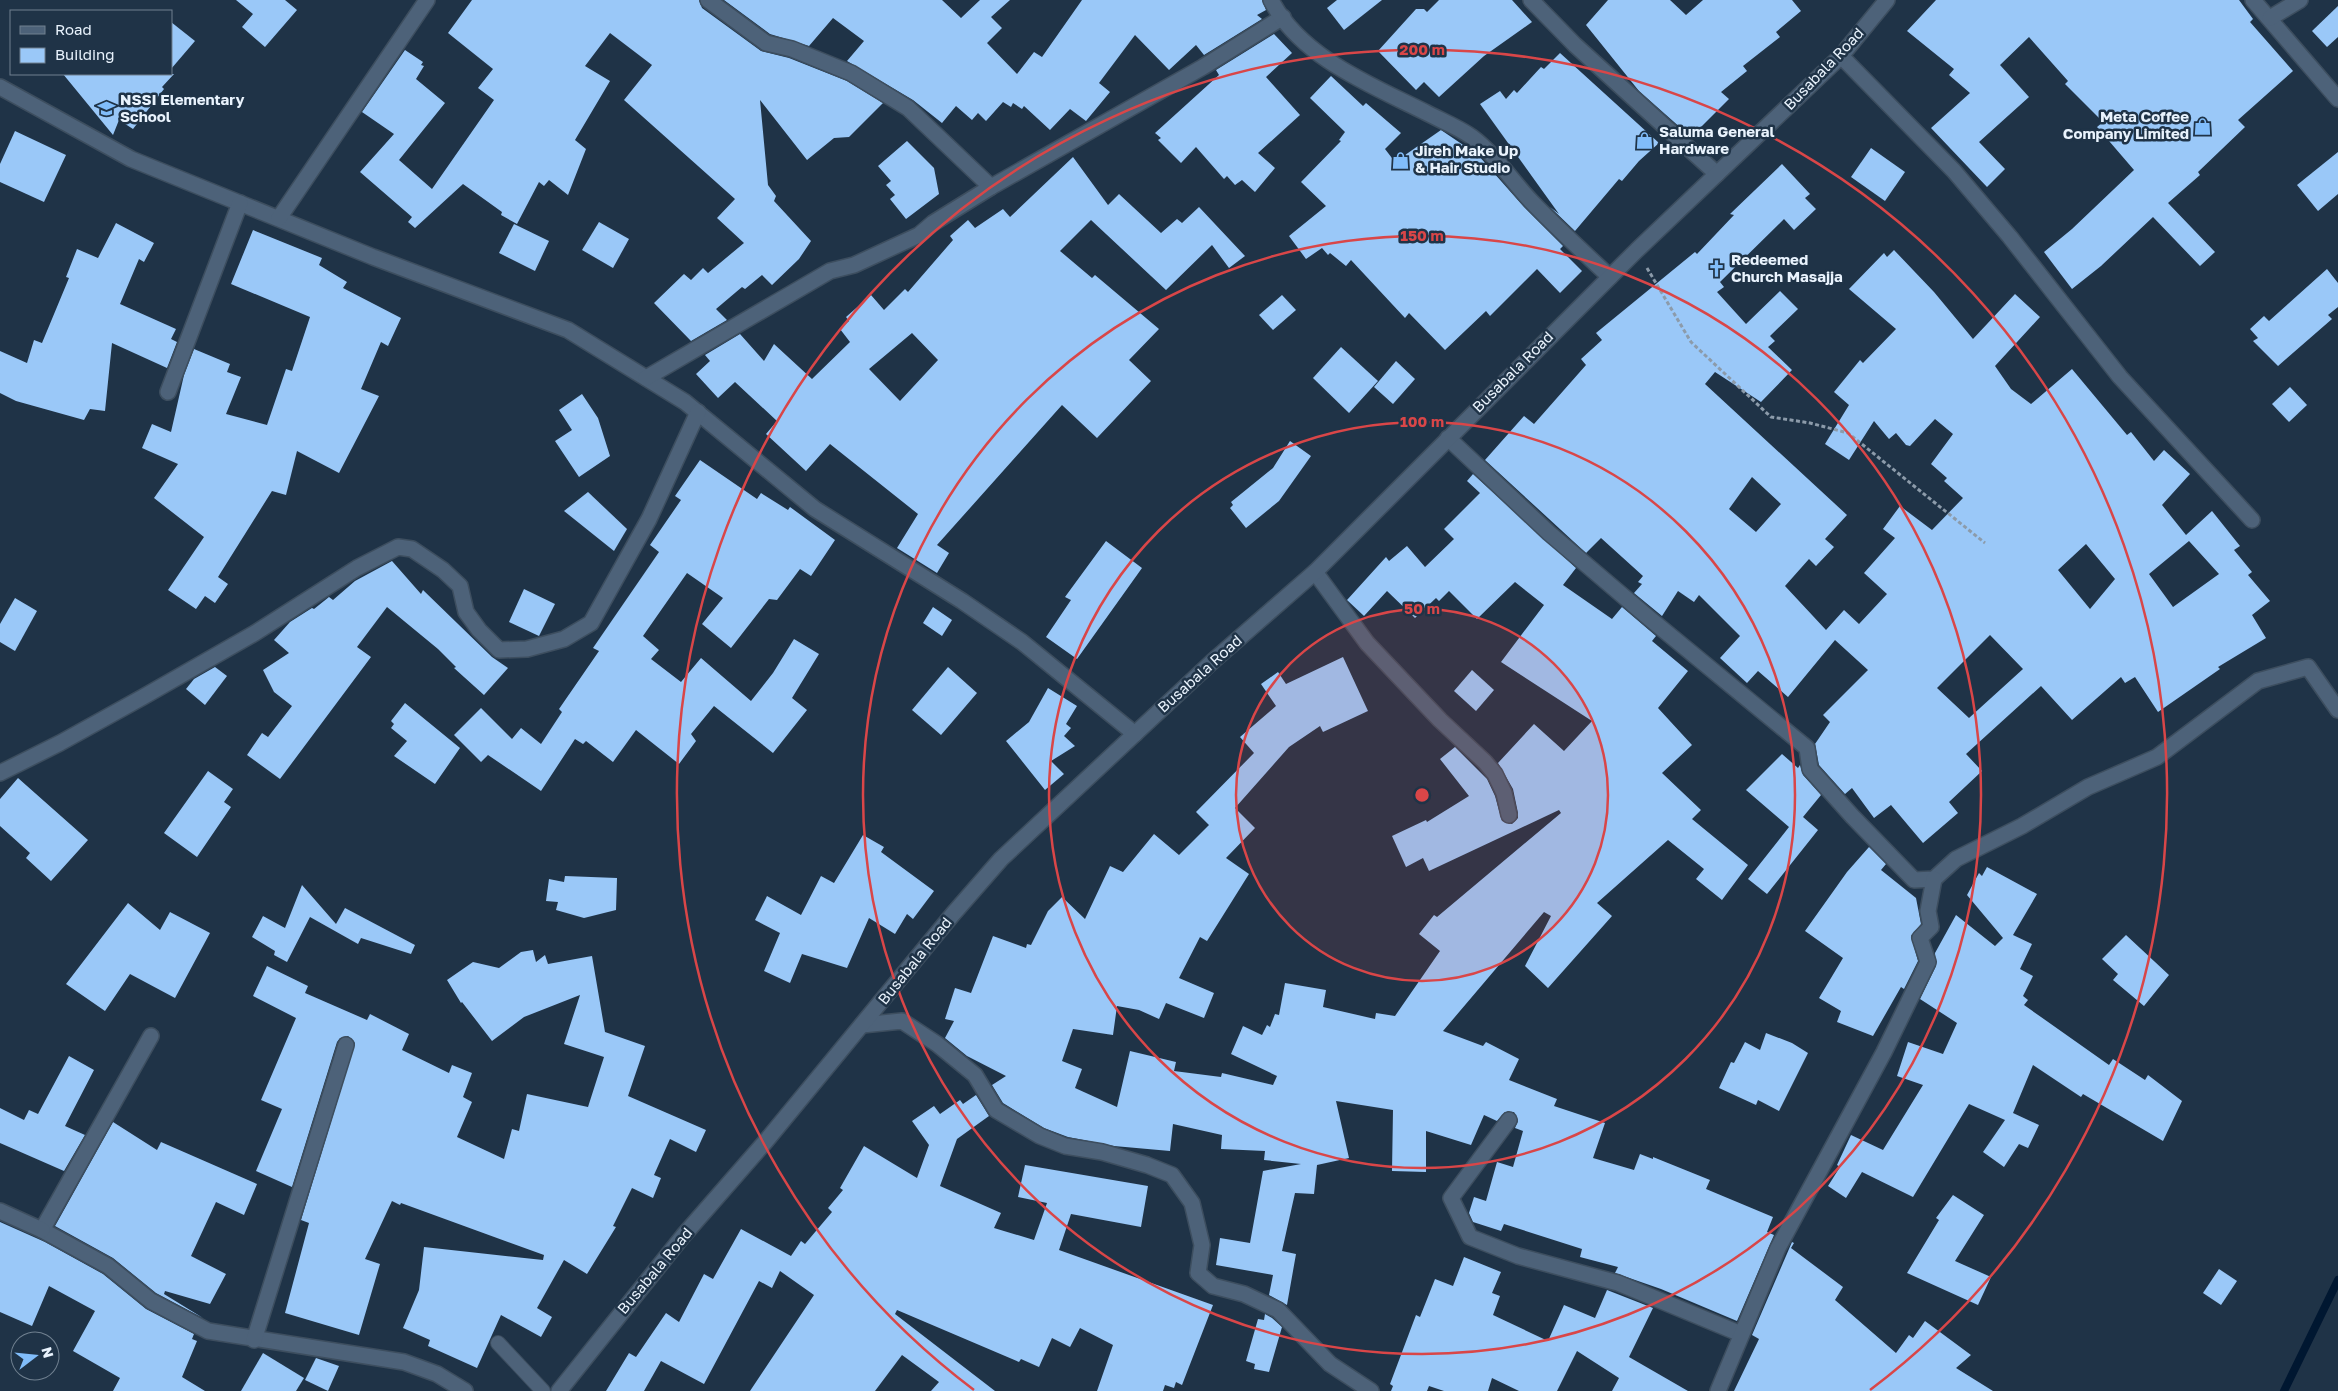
<svg xmlns="http://www.w3.org/2000/svg" width="2338" height="1391" font-family="'Golos Text',sans-serif">
<rect width="100%" height="100%" fill="#1f3347"/>
<g fill="none" stroke-linecap="round" stroke-linejoin="round">
<path stroke="#001731" stroke-width="8" d="M2284,1391L2338,1280"/>
</g>
<g fill="#9ac8f8" fill-rule="evenodd">
<path d="M236,0H285L297,10L265,47L242,27L253,14Z"/>
<path d="M472,0H699L702,8L761,51L789,58L847,81L883,103L849,137L834,138L807,160L760,100L768,185L776,196L774,201L811,241L799,259L772,285L762,275L745,289L742,287L716,309L727,320L691,341L654,303L684,274L691,280L703,268L708,273L744,243L717,218L735,199L624,100L652,65L610,33L585,66L610,81L575,140L586,149L568,195L549,180L544,186L539,182L517,224L501,215L502,212L463,184L415,228L408,222L412,217L360,172L394,134L362,112L405,50L423,62L421,65L424,66L416,79L445,103L399,160L432,189L494,100L478,88L493,69L448,33Z"/>
<path d="M724,0H942L961,18L980,0H1010L991,17L1002,28L987,43L1017,74L1034,52L1042,57L1082,0H1262L1266,10L1257,15L1262,19L1204,55L1196,45L1169,70L1135,35L1099,83L1110,92L1086,121L1070,109L1050,130L1024,106L1022,109L1013,103L1011,107L1003,102L986,121L978,113L972,120L956,106L942,123L913,100L847,61L864,41L833,18L809,46L770,34Z"/>
<path d="M1337,0H1382L1344,30L1327,8Z"/>
<path d="M1439,0H1512L1532,22L1484,56L1439,97L1424,82L1416,90L1378,51L1416,9H1424L1427,12Z"/>
<path d="M1608,0H1670L1686,15L1703,0H1792L1801,11L1776,32L1780,37L1743,66L1747,71L1721,92L1729,99L1691,137L1639,91L1586,25Z"/>
<path d="M1936,0H2239L2253,19L2250,22L2293,71L2238,120L2245,127L2198,172L2200,175L2168,203L2215,252L2200,266L2153,217L2101,266L2072,289L2044,252L2072,229L2134,170L2097,127L2103,122L2065,84L2068,81L2029,37L2000,65L2029,97L1979,142L2005,169L1987,187L1931,128L1970,93L1949,75L1954,69L1907,31Z"/>
<path d="M2338,6V37L2327,47L2312,31Z"/>
<path d="M171,22L195,41L171,69Z"/>
<path d="M1274,34L1292,53L1266,77L1300,115L1258,153L1275,168L1255,192L1242,180L1235,185L1227,176L1224,179L1196,147L1181,163L1158,140L1161,138L1155,133L1219,75L1216,70Z"/>
<path d="M1560,53L1659,143L1639,161L1622,181L1619,179L1575,231L1550,207L1559,214L1480,104L1500,91L1506,99L1514,90L1517,93L1541,67L1544,69Z"/>
<path d="M63,74H174L162,87L164,89L133,129L119,120L113,135Z"/>
<path d="M1331,76L1363,106L1366,103L1401,133L1385,149L1395,162L1441,130L1478,155L1524,207L1563,246L1560,249L1582,271L1560,293L1537,269L1490,316L1486,311L1445,350L1409,313L1405,318L1351,260L1346,266L1330,253L1328,255L1322,248L1306,259L1289,236L1326,206L1301,182L1341,141L1339,140L1345,132L1310,98Z"/>
<path d="M15,131L66,155L44,202L0,182V164Z"/>
<path d="M907,141L934,168L939,194L906,219L890,199L895,195L886,185L891,181L878,166Z"/>
<path d="M1871,148L1905,172L1885,201L1851,177Z"/>
<path d="M2338,152V194L2318,211L2297,185Z"/>
<path d="M1073,157L1108,205L1119,194L1161,233L1177,219L1182,223L1199,207L1245,256L1229,268L1212,245L1166,290L1091,220L1060,251L1092,278L1095,275L1159,329L1129,360L1151,381L1097,438L1062,405L937,545L949,553L937,573L897,548L918,514L830,444L806,471L766,434L777,421L735,382L718,398L696,374L710,361L705,355L740,334L764,361L774,344L812,379L850,342L840,329L849,321L846,317L871,295L884,310L905,289L908,292L953,240L950,236L968,220L975,228L1003,209L1010,217ZM912,333L938,360L900,401L869,369Z"/>
<path d="M1782,164L1810,194L1805,198L1816,209L1794,230L1784,219L1720,282L1724,287L1717,292L1746,324L1780,291L1798,309L1770,336L1775,341L1768,347L1792,370L1761,402L1715,372L1705,384L1847,515L1825,539L1834,547L1816,566L1809,559L1785,586L1826,630L1844,610L1859,624L1887,594L1864,573L1895,538L1883,529L1900,506L1932,530L1963,498L1944,481L1947,478L1931,464L1953,434L1935,419L1910,446L1906,445L1896,433L1889,439L1874,421L1849,460L1825,444L1849,405L1834,392L1860,360L1863,363L1896,329L1849,289L1884,253L1887,257L1894,250L1934,292L1973,339L2015,294L2040,317L1995,366L2011,389L2031,404L2072,369L2127,435L2131,432L2154,461L2164,450L2190,474L2162,505L2186,535L2212,511L2240,546L2234,550L2252,572L2248,575L2270,601L2252,615L2266,638L2218,667L2220,669L2158,712L2135,677L2125,683L2121,677L2072,720L2041,686L1966,754L1982,771L1949,802L1958,813L1923,843L1891,805L1874,818L1852,788L1845,794L1819,765L1815,744L1830,722L1823,715L1868,670L1835,640L1788,697L1758,671L1747,683L1720,658L1740,636L1699,595L1694,602L1678,591L1662,616L1634,593L1642,584L1638,582L1643,576L1601,538L1586,553L1485,460L1524,416L1534,424L1586,365L1581,359L1602,340L1596,333L1695,252L1697,254L1734,215L1730,214ZM1752,477L1781,504L1756,532L1729,509ZM2189,541L2219,574L2173,607L2149,574ZM2086,544L2115,579L2090,609L2058,570ZM1990,635L2023,669L1969,718L1937,688Z"/>
<path d="M599,222L629,239L613,268L582,250Z"/>
<path d="M116,223L154,243L144,262L139,259L120,304L176,329L171,339L177,342L167,368L112,343L105,411L90,409L84,420L16,401L0,393V351L27,363L34,340L42,343L69,278L66,277L77,249L98,258Z"/>
<path d="M514,224L549,241L535,271L499,253Z"/>
<path d="M253,230L322,258L319,265L347,282L343,288L401,318L388,346L381,342L361,389L379,396L339,473L297,451L286,495L272,491L218,577L228,584L215,603L205,596L196,609L168,590L204,537L154,498L178,464L142,448L152,424L171,432L184,375L194,349L230,364L227,372L241,377L226,414L267,425L286,369L292,371L310,317L231,284Z"/>
<path d="M2327,269L2338,283V307L2328,315L2332,319L2278,366L2253,341L2258,338L2250,329L2264,316L2269,321Z"/>
<path d="M1282,295L1296,310L1273,330L1259,315Z"/>
<path d="M1341,347L1378,381L1349,413L1313,378Z"/>
<path d="M1396,361L1415,379L1393,404L1374,387Z"/>
<path d="M2290,387L2307,405L2289,422L2272,404Z"/>
<path d="M582,394L598,418L610,456L579,477L555,441L572,430L559,410Z"/>
<path d="M1290,441L1311,456L1279,501L1246,528L1230,508L1233,505L1231,502L1273,468Z"/>
<path d="M700,460L757,499L761,493L788,510L790,507L835,540L811,576L800,569L777,600L769,599L731,648L702,624L723,598L687,573L643,636L659,650L651,659L681,682L701,658L751,701L773,673L794,639L819,654L792,698L807,710L773,753L714,706L691,734L696,741L679,764L636,730L613,762L586,741L583,744L575,739L541,791L488,755L481,762L454,735L481,708L512,739L521,728L541,744L562,712L559,709L599,651L593,648L659,552L650,545L681,500L675,496Z"/>
<path d="M1473,474L1576,568L1563,585L1612,619L1622,607L1656,636L1652,641L1688,671L1658,708L1692,745L1662,773L1701,810L1692,819L1748,865L1722,900L1696,879L1704,869L1668,840L1597,903L1612,916L1548,988L1525,966L1551,916L1544,912L1443,1031L1483,1046L1486,1042L1519,1059L1509,1080L1557,1099L1554,1106L1605,1123L1593,1158L1634,1170L1640,1154L1653,1159V1157L1710,1180L1706,1189L1773,1217L1767,1232L1774,1235L1737,1321L1661,1289L1615,1273L1618,1267L1580,1257L1582,1249L1504,1224L1501,1231L1473,1222L1469,1213L1474,1197L1486,1201L1497,1162L1513,1167L1523,1131L1515,1128L1518,1121L1514,1112H1505L1497,1121L1484,1115L1471,1145L1426,1131V1172L1392,1171L1393,1110L1336,1101L1349,1158L1317,1165L1314,1194L1295,1193L1282,1251L1296,1254L1287,1305L1269,1295L1273,1275L1216,1265L1220,1238L1250,1243L1263,1171L1301,1164L1264,1160L1265,1151L1221,1149L1222,1135L1173,1124L1170,1151L1114,1146L1068,1137L1044,1128L1003,1103L992,1085L1006,1076L967,1056L945,1038L954,1021L945,1019L955,988L971,993L993,936L1026,948L1027,944L1031,945L1048,911L1062,897L1085,919L1110,866L1123,872L1154,834L1179,855L1209,825L1196,812L1254,753L1240,737L1276,706L1261,684L1278,672L1286,684L1343,657L1368,711L1323,732L1320,726L1289,747L1235,808L1255,828L1226,858L1249,874L1207,941L1200,937L1179,978L1214,993L1204,1018L1166,1003L1159,1019L1139,1010L1117,1006L1113,1035L1073,1029L1062,1061L1082,1069L1075,1088L1117,1107L1130,1051L1176,1062L1174,1071L1221,1077L1222,1073L1273,1085L1277,1076L1231,1054L1243,1026L1262,1035L1267,1025L1270,1027L1275,1014L1279,1015L1285,983L1326,990L1323,1007L1375,1019L1376,1013L1395,1016L1440,951L1419,934L1434,915L1437,917L1561,813L1559,810L1429,871L1423,858L1406,867L1392,836L1426,820L1427,822L1469,796L1440,759L1455,747L1487,779L1495,796L1502,821L1512,824L1518,818V813L1513,789L1498,763L1534,724L1564,751L1592,721L1501,662L1544,605L1515,582L1477,619L1449,591L1439,601L1436,598L1415,618L1387,591L1364,616L1347,600L1386,557L1389,561L1407,546L1425,567L1454,539L1444,529L1480,493L1467,481Z"/>
<path d="M588,492L627,529L614,551L564,511Z"/>
<path d="M1106,541L1142,568L1077,659L1046,637L1071,600L1065,597Z"/>
<path d="M392,561L421,594L423,590L492,657L508,668L484,695L454,668L456,667L438,649L387,607L357,647L371,657L280,779L247,755L262,733L268,737L292,706L274,692L263,670L289,653L274,640L290,622L312,608L314,609L329,597L333,600L355,581Z"/>
<path d="M524,589L555,604L539,636L509,622Z"/>
<path d="M15,598L37,611L15,651L0,642V624Z"/>
<path d="M933,607L952,620L942,636L923,623Z"/>
<path d="M215,667L227,676L205,705L186,689L194,679Z"/>
<path d="M948,667L977,693L941,735L912,710Z"/>
<path d="M1472,670L1494,690L1476,711L1454,691Z"/>
<path d="M1048,688L1077,706L1066,724L1071,728L1064,736L1075,746L1051,761L1064,774L1045,790L1006,741L1029,722Z"/>
<path d="M405,703L460,748L435,784L394,756L407,741L391,728L394,724L391,721Z"/>
<path d="M1782,754L1798,768L1800,765L1803,775L1821,795L1803,817L1818,830L1767,894L1748,879L1789,827L1746,790Z"/>
<path d="M208,771L233,789L224,802L231,807L197,857L164,833Z"/>
<path d="M18,778L88,840L51,881L26,858L30,853L0,826V799Z"/>
<path d="M863,835L884,847L881,852L934,891L913,919L907,914L895,934L869,918L847,968L802,954L790,983L764,971L780,933L755,920L767,896L801,915L821,876L834,883Z"/>
<path d="M1869,847L1886,864L1881,870L1916,898L1921,924L1911,936L1918,961L1904,989L1901,987L1873,1036L1837,1022L1841,1011L1819,998L1843,958L1805,931L1847,872Z"/>
<path d="M1987,867L2037,894L2013,935L2032,944L2020,969L2033,976L2023,996L2028,1000L2024,1005L2109,1065L2113,1059L2145,1080L2148,1075L2182,1101L2163,1141L2083,1094L2081,1097L2033,1065L2013,1113L2039,1125L2028,1148L2019,1144L2004,1167L1983,1152L2005,1120L1969,1104L1913,1197L1862,1172L1846,1198L1828,1186L1840,1167L1837,1165L1851,1135L1883,1150L1923,1085L1897,1076L1908,1042L1943,1054L1957,1023L1920,999L1936,966L1935,953L1956,915L1995,946L2003,938L1967,895L1979,873L1982,876Z"/>
<path d="M565,876L617,878L616,910L584,918L556,910L558,902L546,901L549,879L564,882Z"/>
<path d="M302,885L336,924L345,908L415,945L411,954L361,938L358,944L310,917L287,962L274,955L275,951L252,937L263,916L285,928Z"/>
<path d="M128,903L160,930L170,912L210,933L175,998L130,974L105,1011L66,984Z"/>
<path d="M2126,935L2169,975L2144,1006L2113,980L2118,974L2102,959Z"/>
<path d="M533,950L536,962L545,955L548,964L592,956L605,1032L645,1046L628,1096L706,1130L696,1152L670,1139L654,1175L661,1178L653,1198L632,1188L613,1226L616,1227L587,1274L564,1260L537,1308L552,1317L541,1337L501,1315L477,1368L428,1346L430,1340L403,1328L419,1290L424,1247L543,1260L544,1255L401,1203L400,1205L392,1201L365,1259L380,1264L359,1335L285,1313L309,1223L301,1220L355,1043L348,1036L340,1038L337,1042L292,1187L256,1171L282,1109L261,1100L296,1018L253,996L267,966L308,986L305,993L367,1020L370,1014L409,1034L402,1050L449,1073L452,1065L472,1073L463,1097L472,1102L457,1137L504,1159L512,1129L519,1131L527,1094L588,1107L604,1057L564,1044L580,995L524,1017L492,1041L462,1002L461,1003L447,980L473,962L499,968L521,952Z"/>
<path d="M1766,1033L1792,1043L1808,1053L1779,1111L1758,1100L1756,1105L1719,1088L1731,1062L1734,1063L1745,1042L1760,1050Z"/>
<path d="M69,1056L94,1070L65,1126L85,1135L64,1171L0,1143V1108L24,1120L29,1110L38,1114Z"/>
<path d="M976,1095L989,1116L957,1139L940,1186L1001,1213L994,1228L1034,1240L1047,1203L1018,1197L1025,1165L1148,1186L1141,1227L1071,1214L1059,1250L1213,1305L1182,1385L1176,1382L1174,1388L1165,1385L1163,1391H1097L1113,1345L1080,1328L1070,1347L1052,1338L1039,1367L1021,1359L1019,1362L897,1310L895,1314L995,1391H931L939,1382L902,1355L875,1391H750L814,1295L780,1271L772,1288L759,1281L704,1384L661,1361L644,1391H606L629,1353L636,1357L666,1313L679,1322L704,1274L713,1279L741,1229L791,1256L801,1241L805,1244L832,1212L828,1208L843,1190L840,1188L864,1146L917,1178L929,1145L912,1121L934,1106L940,1114L960,1100L963,1104Z"/>
<path d="M113,1122L157,1150L161,1142L257,1184L244,1215L216,1202L191,1256L226,1274L210,1304L165,1291L164,1294L203,1318L156,1293L113,1258L55,1226Z"/>
<path d="M1953,1195L1984,1215L1955,1261L1991,1277L1978,1305L1907,1273L1939,1220L1936,1218Z"/>
<path d="M0,1222L45,1242L103,1274L146,1309L194,1334L192,1339L197,1341L182,1377L205,1391H113L120,1378L73,1351L95,1311L49,1286L32,1326L0,1312Z"/>
<path d="M1792,1242L1794,1243L1791,1248L1843,1287L1835,1300L1896,1353L1909,1335L1913,1338L1925,1321L1971,1355L1956,1368L1993,1391H1734L1759,1339L1752,1335Z"/>
<path d="M1464,1257L1501,1272L1492,1293L1500,1296L1493,1315L1548,1341L1564,1305L1595,1318L1607,1290L1653,1308L1629,1357L1688,1391H1612L1619,1378L1577,1351L1557,1391H1519L1492,1378L1488,1391H1444L1429,1386L1427,1391H1391L1393,1386L1390,1384L1416,1315L1420,1317L1435,1279L1453,1286Z"/>
<path d="M2219,1269L2237,1281L2221,1305L2203,1293Z"/>
<path d="M1265,1314L1272,1318L1282,1327L1269,1372L1254,1369L1255,1364L1246,1361L1258,1319L1264,1320Z"/>
<path d="M263,1353L304,1378L296,1391H241Z"/>
<path d="M316,1358L339,1366L328,1391L305,1380Z"/>
</g>
<g fill="none" stroke-linecap="round" stroke-linejoin="round">
<defs>
<path id="lane" d="M498,1343L543,1391"/>
<g id="street">
<path d="M708,0L766,43L792,49L851,73L908,108L991,187L1203,67L1283,17"/>
<path d="M1271,0C1300,57 1371,85 1425,112C1440,120 1458,127 1472,137C1495,154 1511,180 1531,201C1556,227 1583,252 1610,277"/>
<path d="M1531,0L1575,45L1717,174"/>
<path d="M2253,0L2338,99"/>
<path d="M2270,18L2300,0"/>
<path d="M1841,56L1954,171L2010,237L2120,377L2252,520"/>
<path d="M0,87L131,159L373,257L568,330L685,402L815,509L962,601L1022,642L1135,734"/>
<path d="M279,218L427,0"/>
<path d="M646,378L830,271L854,265L919,235L933,223L991,187"/>
<path d="M168,392L240,203"/>
<path d="M1448,438L1549,533L1649,618L1807,748L1810,769L1852,816L1914,880L1934,879L1956,859L2022,826L2088,787L2157,757L2258,681L2308,667L2338,710"/>
<path d="M1315,572L1367,643L1440,720L1485,762L1495,774L1504,793L1509,815"/>
<path d="M0,773L60,743L143,697L255,633L357,568L398,547L412,549L443,570L460,586L466,612L479,630L499,650L527,649L564,639L591,623L649,519L698,412"/>
<path d="M862,1025L902,1021L937,1044L975,1075L996,1110L1040,1136L1065,1146L1102,1152L1147,1165L1172,1175L1192,1203L1202,1245L1198,1273L1213,1286L1244,1294L1278,1310L1330,1364L1371,1391"/>
<path d="M151,1036L42,1230L108,1266L151,1301L208,1331L404,1362L437,1374L465,1391"/>
<path d="M1509,1120L1451,1198L1470,1237L1518,1256L1618,1283L1741,1334"/>
<path d="M0,1211L42,1230"/>
<path d="M254,1340L346,1045"/>
<path d="M1718,1391L1778,1248L1884,1052L1928,962L1920,938L1931,927L1928,911L1934,879"/>
</g>
<path id="secondary" d="M559,1391L683,1236L766,1141L953,914L1001,859L1213,661L1315,572L1637,250L1841,56L1887,0"/>
</defs>
<use href="#lane" stroke="#3d4e5f" stroke-width="16"/>
<use href="#street" stroke="#3d4e5f" stroke-width="18"/>
<use href="#secondary" stroke="#3d4e5f" stroke-width="18"/>
<path stroke="#8c9baa" stroke-width="3" stroke-dasharray="4 2.5" stroke-linecap="butt" d="M1647,268L1691,342L1771,417L1810,423L1848,433L1985,543"/>
<use href="#lane" stroke="#4d6279" stroke-width="14"/>
<use href="#street" stroke="#4d6279" stroke-width="15"/>
<use href="#secondary" stroke="#4d6279" stroke-width="15"/>
</g>
<circle cx="1422" cy="795" r="186" fill="#d94648" fill-opacity=".12"/>
<g fill="none" stroke="#d94648" stroke-width="2.5">
<circle cx="1422" cy="795" r="186"/>
<circle cx="1422" cy="795" r="373"/>
<circle cx="1422" cy="795" r="559"/>
<path d="M974 1390A745 745 0 1 1 1870 1390"/>
</g>
<defs>
<symbol id="school-bare" viewBox="-9 -9 18 18"><path d="M0-5L7-2L0 1L-7-2ZM-4 1L0 2.5L4 1V4Q0 6-4 4Z" fill="#81bdfa" stroke="#1f3347" stroke-width="2.5" paint-order="stroke"/></symbol>
<symbol id="shop-bare" viewBox="-9 -9 18 18"><path d="M-5-2.5h2.3a2.7 3.5 0 0 1 5.4 0H5L5.5 6h-11ZM-1.5-2.5h3a1.5 2.3 0 0 0-3 0Z" fill="#81bdfa" stroke="#1f3347" stroke-width="2.5" paint-order="stroke"/></symbol>
<symbol id="church-bare" viewBox="-9 -9 18 18"><path d="M-1.2-6h2.4v3.5h3.3v2.4h-3.3V6h-2.4V-.1h-3.3v-2.4h3.3Z" fill="#81bdfa" stroke="#1f3347" stroke-width="2.5" paint-order="stroke"/></symbol>
</defs>
<g fill-rule="evenodd">
<use href="#school-bare" x="94" y="96" width="25" height="25"/>
<use href="#shop-bare" x="2190" y="114" width="25" height="25"/>
<use href="#shop-bare" x="1632" y="128" width="25" height="25"/>
<use href="#shop-bare" x="1388" y="148" width="25" height="25"/>
<use href="#church-bare" x="1704" y="256" width="25" height="25"/>
</g>
<g text-anchor="middle" stroke-width="5" stroke-linejoin="round" paint-order="stroke">
<g font-size="15" fill="#e9f3fd" stroke="#1f3347">
<text transform="translate(1824 69) rotate(-46)" y="5">Busabala Road</text>
<text transform="translate(1513 372) rotate(-45)" y="5">Busabala Road</text>
<text transform="translate(1200 674) rotate(-42)" y="5">Busabala Road</text>
<text transform="translate(915 961) rotate(-51)" y="5">Busabala Road</text>
<text transform="translate(655 1271) rotate(-50)" y="5">Busabala Road</text>
</g>
<g font-size="15" font-weight="bold" fill="#e9f3fd" stroke="#1f3347" text-anchor="start">
<text x="120" y="105">NSSI Elementary<tspan x="120" dy="17">School</tspan></text>
<text x="2189" y="122" text-anchor="end">Meta Coffee<tspan x="2189" dy="17">Company Limited</tspan></text>
<text x="1659" y="137">Saluma General<tspan x="1659" dy="17">Hardware</tspan></text>
<text x="1415" y="156">Jireh Make Up<tspan x="1415" dy="17">&amp; Hair Studio</tspan></text>
<text x="1731" y="265">Redeemed<tspan x="1731" dy="17">Church Masajja</tspan></text>
</g>
</g>
<circle cx="1422" cy="795" r="8" fill="#d94648" stroke="#1f3347" stroke-width="2.5"/>
<g font-size="15" text-anchor="middle" font-weight="bold" fill="#d94648" stroke="#1f3347" stroke-width="5" stroke-linejoin="round" paint-order="stroke">
<text x="1422" y="55">200 m</text>
<text x="1422" y="241">150 m</text>
<text x="1422" y="427">100 m</text>
<text x="1422" y="614">50 m</text>
</g>
<rect x="10" y="10" width="162" height="65" fill="#1f3347" stroke="#708090"/>
<rect x="20" y="26" width="25" height="8" fill="#4d6279" stroke="#708090"/>
<text x="55" y="35" font-size="15" fill="#e9f3fd">Road</text>
<rect x="20" y="48" width="25" height="15" fill="#9ac8f8" stroke="#708090"/>
<text x="55" y="60" font-size="15" fill="#e9f3fd">Building</text>
<g transform="translate(35 1356) rotate(74)"><circle r="24" fill="#1f3347" stroke="#708090"/>
<path d="M0-4L9 19L0 12L-9 19Z" fill="#81bdfa"/>
<text y="-8" font-size="14" font-weight="bold" text-anchor="middle" fill="#e9f3fd">N</text>
</g>
</svg>
